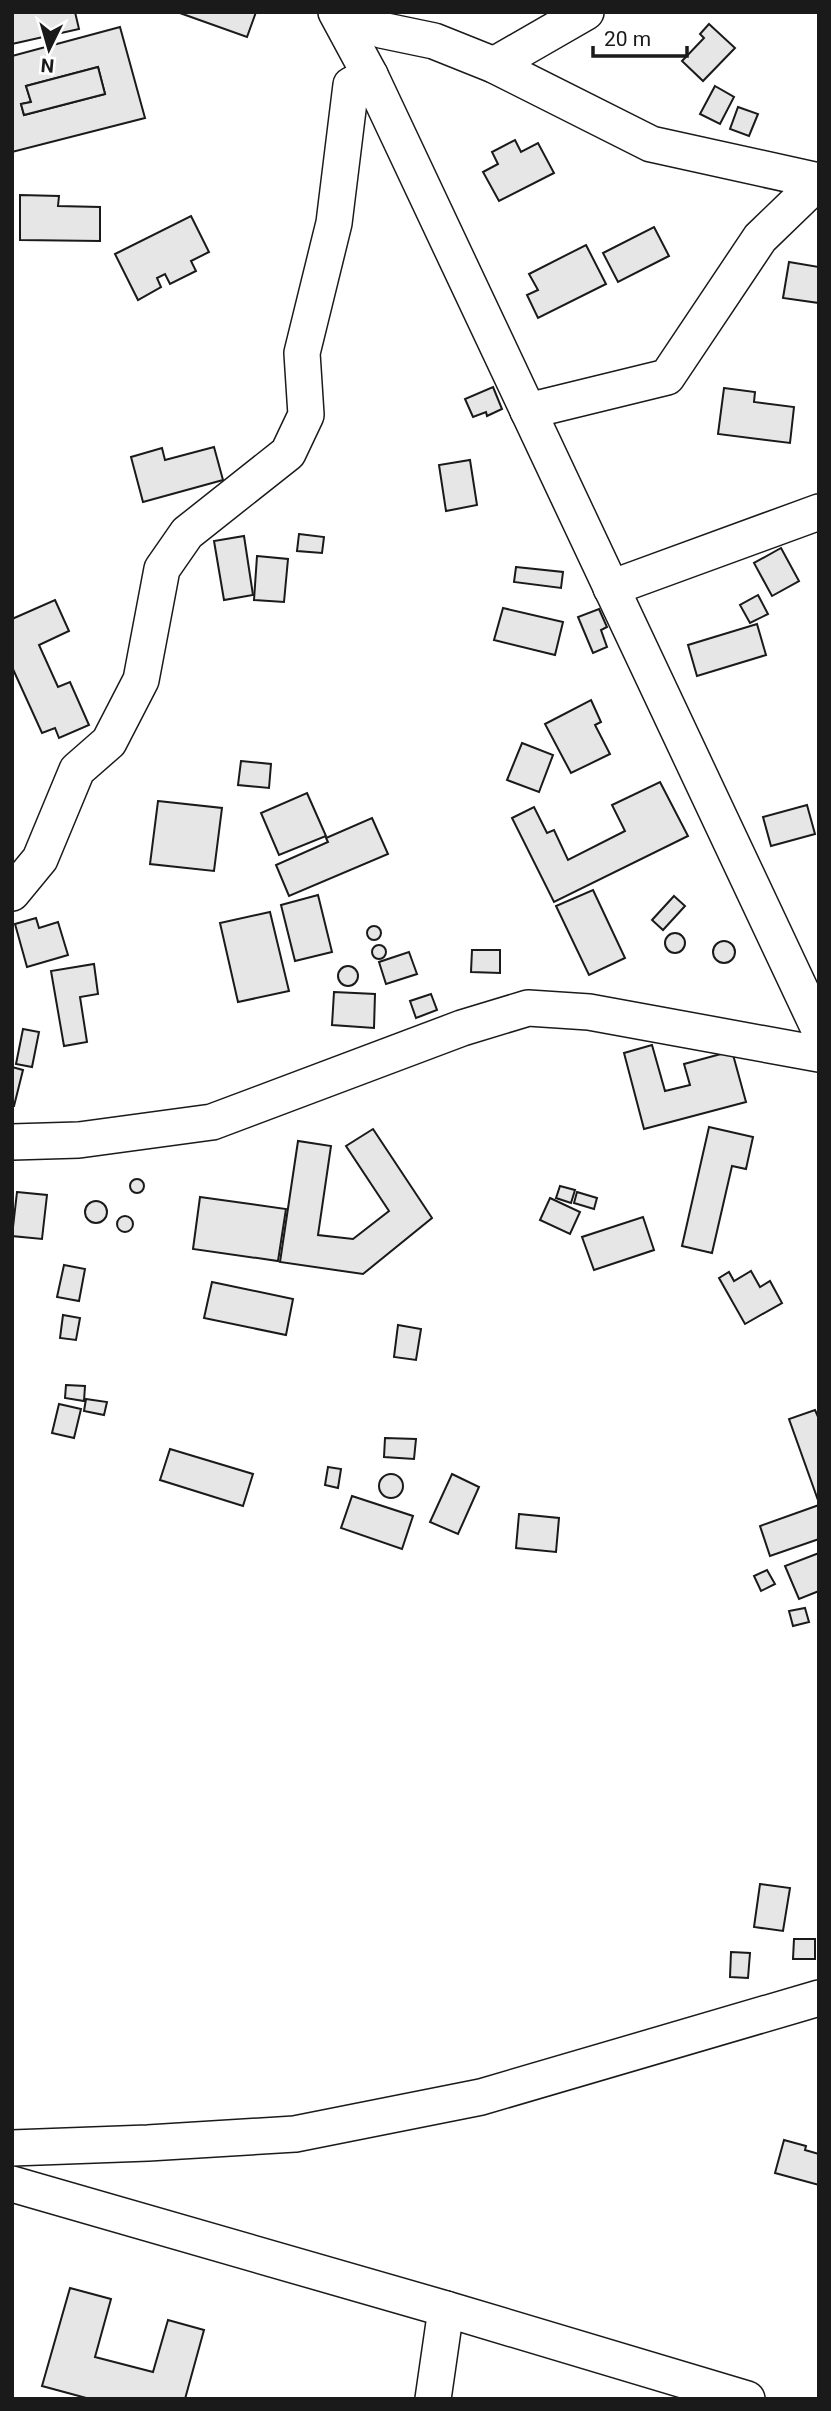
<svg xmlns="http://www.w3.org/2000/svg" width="831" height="2411" font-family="Roboto,sans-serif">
<rect width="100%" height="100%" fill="#fff"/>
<g fill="#e6e6e6" stroke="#1a1a1a" stroke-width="2" fill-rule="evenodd">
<path d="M12,12H75L79,29L12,44Z"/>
<path d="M177,12H256L247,37Z"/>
<path d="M709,24L735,48L703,81L682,61L704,38L700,34Z"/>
<path d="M120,27L145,118L12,152V56ZM98,67L105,94L24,115L21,104L31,102L26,86Z"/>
<path d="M98,67L105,94L24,115L21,104L31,102L26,86Z"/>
<path d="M715,86L734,97L720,124L700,114Z"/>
<path d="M738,107L758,114L749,136L730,129Z"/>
<path d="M515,140L521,152L538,143L554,173L499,201L483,172L498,164L492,152Z"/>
<path d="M20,195L59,196L58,206L100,207V241L20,240Z"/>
<path d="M191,216L209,252L191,261L196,271L170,284L165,274L157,278L161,287L138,300L115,254Z"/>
<path d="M654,227L669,256L618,282L603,253Z"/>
<path d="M586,245L606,284L538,318L527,295L538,290L529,274Z"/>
<path d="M789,262L819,267V303L783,298Z"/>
<path d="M493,387L502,409L487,416L486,412L473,417L465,399Z"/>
<path d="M724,388L755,392L754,402L794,407L790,443L718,434Z"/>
<path d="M214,447L223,480L143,502L131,457L162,448L165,460Z"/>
<path d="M470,460L477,505L446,511L439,465Z"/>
<path d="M299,534L324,537L322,553L297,551Z"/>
<path d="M244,536L253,595L224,600L214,541Z"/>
<path d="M781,548L799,581L772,596L754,563Z"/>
<path d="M257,556L288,559L284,602L254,600Z"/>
<path d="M516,567L563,572L561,588L514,582Z"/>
<path d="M758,595L768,614L750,623L740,605Z"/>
<path d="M55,600L69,631L39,645L58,687L70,682L89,725L59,738L55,728L42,733L12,667V619Z"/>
<path d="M503,608L563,622L555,655L494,640Z"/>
<path d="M599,609L607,627L601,630L607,647L593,653L578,617Z"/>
<path d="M757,624L766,655L697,676L688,645Z"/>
<path d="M591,700L601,722L595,725L610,754L571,773L545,724Z"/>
<path d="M522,743L553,755L539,792L507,780Z"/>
<path d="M241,761L271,764L269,788L238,785Z"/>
<path d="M660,782L688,836L554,902L512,818L534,807L547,833L554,830L568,860L625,831L612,805Z"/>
<path d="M307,793L326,836L279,855L261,813Z"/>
<path d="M158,801L222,808L214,871L150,864Z"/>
<path d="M807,805L815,834L771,846L763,817Z"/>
<path d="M372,818L388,854L289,896L276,865L328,842L326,838Z"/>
<path d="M593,890L625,958L589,975L556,906Z"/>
<path d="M318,895L332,952L295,961L281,905Z"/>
<path d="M674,896L685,906L663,930L652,920Z"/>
<path d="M270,912L289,991L238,1002L220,923Z"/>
<path d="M36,918L39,928L58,922L68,955L27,967L15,924Z"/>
<circle cx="374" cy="933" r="7"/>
<circle cx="675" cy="943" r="10"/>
<circle cx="724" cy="952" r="11"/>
<circle cx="379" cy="952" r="7"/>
<path d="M472,950H500V973L471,972Z"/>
<path d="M409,952L417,974L386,984L379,962Z"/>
<path d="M94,964L98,994L80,997L87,1042L64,1046L51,971Z"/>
<circle cx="348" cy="976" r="10"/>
<path d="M334,992L375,994L374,1028L332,1025Z"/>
<path d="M431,994L437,1010L416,1018L410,1001Z"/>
<path d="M23,1029L39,1032L32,1067L16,1064Z"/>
<path d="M652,1045L665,1091L690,1085L684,1064L732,1051L746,1102L644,1129L624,1053Z"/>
<path d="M12,1067L23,1070L14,1106H12Z"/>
<path d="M709,1127L753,1137L746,1169L732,1166L712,1253L682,1246Z"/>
<path d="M373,1129L432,1218L363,1274L280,1262L298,1141L331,1146L318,1235L353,1239L389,1211L346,1146Z"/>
<circle cx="137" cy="1186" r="7"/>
<path d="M560,1186L575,1190L571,1203L556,1198Z"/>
<path d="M17,1192L47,1195L42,1239L12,1236Z"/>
<path d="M577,1192L597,1198L594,1209L574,1203Z"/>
<path d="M200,1197L286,1209L278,1261L193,1249Z"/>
<path d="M550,1198L580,1212L570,1234L540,1220Z"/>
<circle cx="96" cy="1212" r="11"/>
<circle cx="125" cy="1224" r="8"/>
<path d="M643,1217L654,1250L594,1270L582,1237Z"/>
<path d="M64,1265L85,1269L79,1301L57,1297Z"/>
<path d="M751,1271L760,1287L770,1281L782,1303L745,1324L719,1278L729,1272L734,1281Z"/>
<path d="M212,1282L293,1299L286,1335L204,1318Z"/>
<path d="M63,1315L80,1318L76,1340L60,1338Z"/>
<path d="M398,1325L421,1329L416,1360L394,1357Z"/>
<path d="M66,1385L85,1386L84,1401L65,1398Z"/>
<path d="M86,1399L107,1402L104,1415L84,1411Z"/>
<path d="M59,1404L81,1409L74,1438L52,1433Z"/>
<path d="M815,1410L819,1419V1503L789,1419Z"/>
<path d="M385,1438L416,1439L414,1459L384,1457Z"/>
<path d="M170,1449L253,1474L243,1506L160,1480Z"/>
<path d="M328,1467L341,1469L338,1488L325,1485Z"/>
<path d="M452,1474L479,1487L458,1534L430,1522Z"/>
<circle cx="391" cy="1486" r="12"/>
<path d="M352,1496L413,1516L402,1549L341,1528Z"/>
<path d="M819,1505V1539L770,1556L760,1526Z"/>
<path d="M519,1514L559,1518L556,1552L516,1548Z"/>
<path d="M819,1553V1591L799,1599L785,1566Z"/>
<path d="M767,1570L775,1584L761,1591L754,1576Z"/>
<path d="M805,1608L809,1622L793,1626L789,1611Z"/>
<path d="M760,1884L790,1888L783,1931L754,1927Z"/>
<path d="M794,1939H815V1959H793Z"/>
<path d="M731,1952L750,1953L748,1978L730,1977Z"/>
<path d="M784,2140L806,2146L805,2150L819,2154V2185L775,2173Z"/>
<path d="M70,2288L111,2299L95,2357L153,2372L168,2320L204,2330L185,2399H90L42,2386Z"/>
</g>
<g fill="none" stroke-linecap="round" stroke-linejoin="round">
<defs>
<g id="minor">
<path d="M336,12L370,75L819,1029"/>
<path d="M356,12L381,30L434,41L494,65L651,144L819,181"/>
<path d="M494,65L586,12"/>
<path d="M528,411L667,377L760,238L819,181"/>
<path d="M611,588L819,512"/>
<path d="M12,893L40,859L77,770L109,742L141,680L162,569L187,533L288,453L306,415L302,353L334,223L351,85L370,75"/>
<path d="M12,1142L79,1140L212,1122L462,1028L528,1008L589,1012L819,1054"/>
<path d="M12,2148L148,2143L295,2134L481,2097L819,1998"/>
<path d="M12,2184L446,2309L747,2399"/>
<path d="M433,2399L446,2309"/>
</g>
</defs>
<use href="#minor" stroke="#1a1a1a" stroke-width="38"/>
<use href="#minor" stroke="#fff" stroke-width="35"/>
</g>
<rect width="831" height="2411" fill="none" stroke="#1a1a1a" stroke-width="28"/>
<g transform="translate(49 49) rotate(185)" stroke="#ffffff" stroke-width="5" paint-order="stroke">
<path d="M0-5L12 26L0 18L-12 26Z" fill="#1a1a1a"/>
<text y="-10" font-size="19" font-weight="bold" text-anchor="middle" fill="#1a1a1a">N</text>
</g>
<path d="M593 46v10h94v-10" fill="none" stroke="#1a1a1a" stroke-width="3.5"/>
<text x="604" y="46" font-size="21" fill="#1a1a1a" stroke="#ffffff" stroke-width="5" paint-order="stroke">20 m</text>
</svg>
